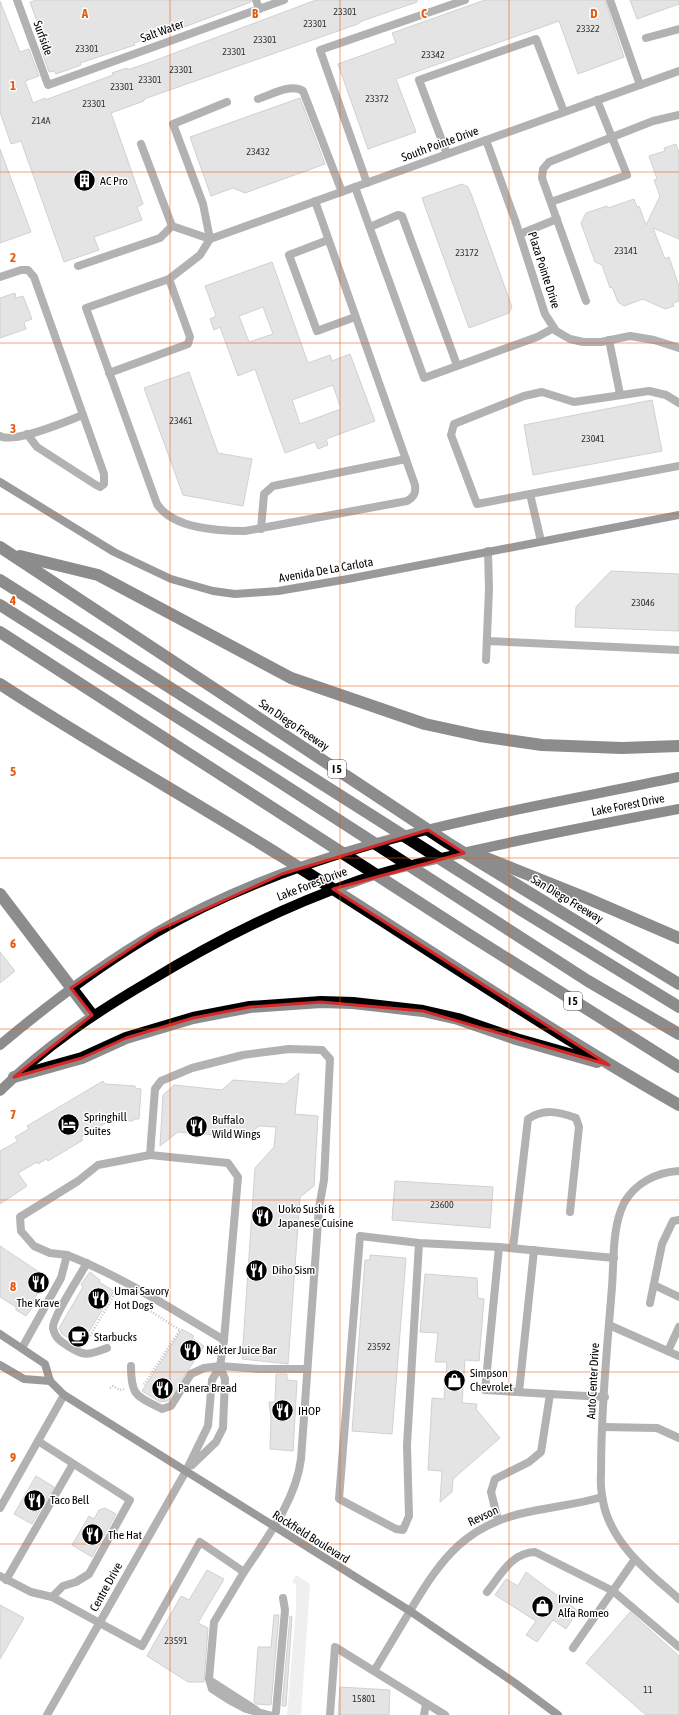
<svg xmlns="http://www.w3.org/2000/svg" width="679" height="1715" font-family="'Asap Condensed',sans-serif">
<rect width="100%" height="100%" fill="#fff"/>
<path fill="#dbdbdb" d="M296,1575L310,1584L301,1715H287L296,1608V1584L292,1582Z"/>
<g fill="#c4c4c4" stroke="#989898" fill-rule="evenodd">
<path d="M37,0H251V2L179,29V28L134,43L135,45L80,63L81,65L56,74L54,71L49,72L40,46L45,44L30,2Z"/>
<path d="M316,0H417V2L362,21L358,24L144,99V101L111,113L143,204L137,207L142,220L94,237L99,250L64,262L21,141L11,144L0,112V1L20,52L29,49L39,76L25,81L33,103L45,98V100L113,75L112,73L127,68V70L148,63Z"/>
<path d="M485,0H605L624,57L578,74L559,21L396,79L416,132L368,149L338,64L396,43L392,33Z"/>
<path d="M630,0H679V4L637,19Z"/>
<path d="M300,98L325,164L245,193L233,188L211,196L190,137Z"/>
<path d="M676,144L679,153V239L653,228L665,259L669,257L679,286V301L673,303L674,306L665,309L643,299L624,306L618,302L612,287L610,288L602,265L595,262L581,223L586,213L607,206L608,208L634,199L637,207L639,206L646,225L660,196L654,180L657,179L649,156L665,151L664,148Z"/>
<path d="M0,149L31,232L0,243Z"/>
<path d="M462,184L468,187L472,196L512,307L509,313L469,328L422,198Z"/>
<path d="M272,262L308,363L330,355L332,361L350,354L375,421L326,439L328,445L318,449L315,442L285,453L255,369L238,376L220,327L214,330L210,319L216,316L205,286ZM263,307L273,334L249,342L239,316ZM333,385L341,409L300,424L292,400Z"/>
<path d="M15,293L16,298L23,296L32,319L24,322L26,329L0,338V298Z"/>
<path d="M189,372L218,453L252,459L243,506L183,495L144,388Z"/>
<path d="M652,400L662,451L533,475L524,425Z"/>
<path d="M611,571L679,574V631L575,627L576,607Z"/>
<path d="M0,952L15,971L0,983Z"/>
<path d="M299,1073L295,1114L318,1116L314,1186L300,1197L288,1364L242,1359L255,1168L274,1147L276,1127L259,1126L244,1139L242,1137L178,1132L160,1146L163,1095L174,1085L222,1090L233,1080L285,1084Z"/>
<path d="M103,1081L105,1084L135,1086V1088L141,1089L139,1119H133V1121L111,1120L81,1137L83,1140L48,1161L46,1159L38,1164L37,1162L18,1173L27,1186L0,1204V1151L18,1141L15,1137L29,1129L27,1126Z"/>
<path d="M395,1181L493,1187L490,1228L392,1220Z"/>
<path d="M0,1246L48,1278L32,1302L35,1304L26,1316L16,1310V1307L0,1297Z"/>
<path d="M370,1255L406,1258L392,1434L352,1431L365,1260H370Z"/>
<path d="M90,1272L100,1280L99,1282L114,1291L86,1336L87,1338L81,1347L62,1334L59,1328L83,1287L81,1284Z"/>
<path d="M425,1274L477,1278L478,1298L484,1299L479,1361L465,1360L462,1403L477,1404L476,1409L500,1438L453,1479L452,1492L440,1502L442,1471L428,1470L432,1398L444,1399L447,1362H435L438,1333L420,1332Z"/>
<path d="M182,1329L194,1336L192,1338L204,1346L168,1401L160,1402L142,1391Z"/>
<path d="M276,1374H287V1380L297,1381L293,1451L270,1449L271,1419L269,1402H275Z"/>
<path d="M36,1476L54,1487L32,1524L14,1514Z"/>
<path d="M105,1508L116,1514L92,1557L72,1545L89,1516L94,1519L99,1510Z"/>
<path d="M207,1570L224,1579L198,1623L208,1628L204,1682H188L147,1656L181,1596L189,1600Z"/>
<path d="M526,1572L578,1611L566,1629L553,1620L537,1642L526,1635L536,1621L495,1595L506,1579L518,1586Z"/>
<path d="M0,1605L24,1618L0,1659Z"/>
<path d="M630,1612L679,1656V1715H646L586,1663Z"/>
<path d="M274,1615H279L271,1705L256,1704L254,1702L258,1647H271Z"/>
<path d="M290,1616L292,1617L286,1706H282Z"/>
<path d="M340,1687L390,1690L389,1715H338Z"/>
</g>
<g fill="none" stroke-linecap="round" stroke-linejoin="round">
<g stroke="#767676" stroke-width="2.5" stroke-dasharray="1 2" stroke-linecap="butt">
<path d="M133,1300L180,1330L143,1386"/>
<path d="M87,1341L117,1290L119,1291"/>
<path d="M110,1388L113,1386L120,1390L124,1389"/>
</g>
<g stroke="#545454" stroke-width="8">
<path d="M610,0L640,85"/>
<path d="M646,38L679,29"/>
<path d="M258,99C271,95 290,83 303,91L342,192"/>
<path d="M227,102L173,124L203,204L210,239L200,255L169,279L86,308L157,504C173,529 218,531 245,531L407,501C414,497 416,493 415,485L315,201"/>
<path d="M141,144L172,226L210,239"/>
<path d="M447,154L419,80L536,39L564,112"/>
<path d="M367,183L320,50L465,0"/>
<path d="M355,187L424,378L537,337L554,328"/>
<path d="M551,202L627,175L597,100"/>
<path d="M370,227L398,215L402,216L457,365"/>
<path d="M520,234L557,219"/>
<path d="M328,240L289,255L317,331L355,317"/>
<path d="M78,266L160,238L172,226"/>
<path d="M0,277L21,270H28L34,277L104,474V484L100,487L96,485L37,447L27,434"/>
<path d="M586,301L542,178L543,169L549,162L653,121L679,115"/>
<path d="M609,340L620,394"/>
<path d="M109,373L188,344L190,337L169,279"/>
<path d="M679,403L666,395L649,391L574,402L542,392L524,396L454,424L451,435L477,504L679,466"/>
<path d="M0,436C14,444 67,421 83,415"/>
<path d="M530,494L541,541"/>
<path d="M261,529L264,494L273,486L406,459"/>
<path d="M487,641L679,650"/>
<path d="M486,660L489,589L488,551"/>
<path d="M419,1243L360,1236L339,1499L396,1529L403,1530L409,1516L407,1445L419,1243L499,1247L614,1258"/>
<path d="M513,1248L528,1119C544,1108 559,1112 576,1118L579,1127L570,1212"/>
<path d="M67,1255L50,1253L34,1246L21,1231L20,1217L78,1181L98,1165L150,1155"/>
<path d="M87,1263C81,1274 52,1318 53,1328C55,1338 60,1341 68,1346C85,1357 88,1355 107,1348"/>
<path d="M654,1285L679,1297"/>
<path d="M650,1303L662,1244L673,1221L679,1220"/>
<path d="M609,1325L679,1356"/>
<path d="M22,1348L61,1278L67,1255C123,1277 173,1310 224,1340"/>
<path d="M668,1351L679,1327"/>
<path d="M131,1366C131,1396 136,1396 162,1409L171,1406L191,1374L204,1368L220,1366L259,1369H307"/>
<path d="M519,1392L534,1250"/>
<path d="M550,1394L605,1397"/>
<path d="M603,1427L657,1428L679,1438"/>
<path d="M38,1441L130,1500L89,1574L76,1582L63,1586L52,1597"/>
<path d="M192,1465L216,1442L223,1428L225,1379L220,1366"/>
<path d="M0,1508L64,1395"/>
<path d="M498,1520L491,1492L495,1479L529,1462L541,1452L550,1394L485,1390L499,1247"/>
<path d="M244,1572L214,1622L209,1679L212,1689L229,1700L246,1709L269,1715"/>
<path d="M0,1576L31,1592L52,1597L142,1646L200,1542L244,1572C267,1538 296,1500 301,1459L319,1208L324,1180L330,1059L322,1050L289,1049L243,1055L192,1068L161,1081L155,1089L150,1155L228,1163L238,1177L224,1340L220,1366L212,1380L208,1426L186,1471"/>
<path d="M6,1580L73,1464"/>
<path d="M487,1592C500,1576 512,1552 535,1552L613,1591L679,1647"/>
<path d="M573,1648L635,1559"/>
<path d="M374,1671L410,1611"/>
<path d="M211,1681L256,1710"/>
<path d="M274,1715L276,1712L285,1610L283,1598"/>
<path d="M330,1715L335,1647L445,1715"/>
<path d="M424,1715L426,1704"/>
</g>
<g stroke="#545454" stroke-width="8">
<path d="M17,0L48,85L284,0"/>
<path d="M256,0L259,9"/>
<path d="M486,140L515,220L545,314L556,331L570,339L583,342H601L630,336L654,340L679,348"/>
<path d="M210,239L679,71"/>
</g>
<g stroke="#545454" stroke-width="8">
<path d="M679,1171C657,1172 635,1183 624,1203C612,1227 614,1260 612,1287C607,1349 601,1411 601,1474C600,1486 602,1498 605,1510C617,1549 650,1573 679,1599"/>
<path d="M410,1611C442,1557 467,1523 533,1511C556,1506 579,1504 602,1497"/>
<path d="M47,1715L186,1471"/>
</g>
<g stroke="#212121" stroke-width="8">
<path d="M0,482L114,552L171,579L213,591L235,594L278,591L348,579L679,515"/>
<path d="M0,1334L45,1364L50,1381L64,1395L410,1611L515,1683L558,1715"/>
<path d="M0,1365L24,1379L50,1381"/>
</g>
<g stroke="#000" stroke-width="10">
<path d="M0,1045C50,1003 100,965 157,932C315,840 503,814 679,777"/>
<path d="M0,1091C44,1047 95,1013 148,982C215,941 282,907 357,881C389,869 425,862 458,854C532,837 605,823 679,809"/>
</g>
<g stroke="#000" stroke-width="12">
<path d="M0,547L448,843L679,984"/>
<path d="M20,556L98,575L291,678L425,724L480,736L542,745L622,748L679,746"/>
<path d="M0,580L521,910L679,1007"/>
<path d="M0,605L275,779L588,981L679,1034"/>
<path d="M0,632L468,934L679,1067"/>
<path d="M0,684C92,744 188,798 281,856C413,939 543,1027 679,1105"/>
<path d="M479,855L584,897L679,938"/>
<path d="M0,894L92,1015"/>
<path d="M14,1077L82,1058L126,1038L193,1018L250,1007L321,1002L353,1003L423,1011L458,1019L516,1039L597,1062"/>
</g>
</g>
<path d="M0 0H679V1715H0ZM428,830L464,853L333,889L609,1065L423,1011L321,1002L250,1007L193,1018L126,1038L82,1058L14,1077L92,1015L71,988L157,931L282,874Z" fill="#fff" fill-opacity=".55" fill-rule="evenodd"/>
<path fill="none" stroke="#d62828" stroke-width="3" stroke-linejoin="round" d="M428,830L464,853L333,889L609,1065L423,1011L321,1002L250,1007L193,1018L126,1038L82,1058L14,1077L92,1015L71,988L157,931L282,874Z"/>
<path fill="none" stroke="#e8590c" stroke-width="1" stroke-opacity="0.55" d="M170,0V1715M340,0V1715M509,0V1715M0,172H679M0,343H679M0,514H679M0,686H679M0,858H679M0,1029H679M0,1200H679M0,1372H679M0,1544H679"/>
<defs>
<symbol id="building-disc" viewBox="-11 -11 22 22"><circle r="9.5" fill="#000" stroke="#fff"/><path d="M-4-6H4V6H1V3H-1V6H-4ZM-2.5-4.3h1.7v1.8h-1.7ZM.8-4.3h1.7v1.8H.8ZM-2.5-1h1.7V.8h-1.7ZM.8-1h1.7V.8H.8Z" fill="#fff"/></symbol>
<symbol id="hotel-disc" viewBox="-11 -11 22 22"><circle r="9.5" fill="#000" stroke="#fff"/><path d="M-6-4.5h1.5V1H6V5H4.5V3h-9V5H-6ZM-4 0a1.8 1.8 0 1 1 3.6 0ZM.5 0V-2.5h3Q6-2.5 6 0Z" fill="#fff"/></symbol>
<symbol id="restaurant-disc" viewBox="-11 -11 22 22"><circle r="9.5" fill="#000" stroke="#fff"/><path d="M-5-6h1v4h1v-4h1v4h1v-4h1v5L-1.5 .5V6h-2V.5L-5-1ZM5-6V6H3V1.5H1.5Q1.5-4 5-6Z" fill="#fff"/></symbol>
<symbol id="cafe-disc" viewBox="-11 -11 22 22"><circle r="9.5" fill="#000" stroke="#fff"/><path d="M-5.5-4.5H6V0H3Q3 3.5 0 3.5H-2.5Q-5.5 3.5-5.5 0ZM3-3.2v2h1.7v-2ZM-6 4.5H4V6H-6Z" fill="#fff"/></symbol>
<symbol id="shop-disc" viewBox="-11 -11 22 22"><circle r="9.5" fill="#000" stroke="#fff"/><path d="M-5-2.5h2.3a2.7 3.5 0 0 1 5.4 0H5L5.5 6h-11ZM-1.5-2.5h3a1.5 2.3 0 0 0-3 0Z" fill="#fff"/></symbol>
</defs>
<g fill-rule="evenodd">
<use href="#building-disc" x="72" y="168" width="25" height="25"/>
<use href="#hotel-disc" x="56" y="1112" width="25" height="25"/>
<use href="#restaurant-disc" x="184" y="1114" width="25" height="25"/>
<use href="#restaurant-disc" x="250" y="1204" width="25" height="25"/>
<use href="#restaurant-disc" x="244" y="1258" width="25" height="25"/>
<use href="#restaurant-disc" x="26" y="1270" width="25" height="25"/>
<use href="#restaurant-disc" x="86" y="1286" width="25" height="25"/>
<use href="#cafe-disc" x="66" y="1324" width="25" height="25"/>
<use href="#restaurant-disc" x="178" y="1338" width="25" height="25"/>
<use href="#shop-disc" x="442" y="1368" width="25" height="25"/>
<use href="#restaurant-disc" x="150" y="1376" width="25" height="25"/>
<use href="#restaurant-disc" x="270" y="1398" width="25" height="25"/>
<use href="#restaurant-disc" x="22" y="1488" width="25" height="25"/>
<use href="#restaurant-disc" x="80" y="1522" width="25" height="25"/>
<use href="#shop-disc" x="530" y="1594" width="25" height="25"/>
</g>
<g text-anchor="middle" stroke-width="3" stroke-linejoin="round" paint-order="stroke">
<g font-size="10" fill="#313131">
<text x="345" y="15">23301</text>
<text x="315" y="27">23301</text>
<text x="588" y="32">23322</text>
<text x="265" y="43">23301</text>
<text x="87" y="52">23301</text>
<text x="234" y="55">23301</text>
<text x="433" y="58">23342</text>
<text x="181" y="73">23301</text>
<text x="150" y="83">23301</text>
<text x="122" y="90">23301</text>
<text x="377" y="102">23372</text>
<text x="94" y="107">23301</text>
<text x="41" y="124">214A</text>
<text x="258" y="155">23432</text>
<text x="626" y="254">23141</text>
<text x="467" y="256">23172</text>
<text x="181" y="424">23461</text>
<text x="593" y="442">23041</text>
<text x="643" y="606">23046</text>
<text x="442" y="1208">23600</text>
<text x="379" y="1350">23592</text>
<text x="176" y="1644">23591</text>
<text x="648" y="1693">11</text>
<text x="364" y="1702">15801</text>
</g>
<g fill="#fff" stroke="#4c4c4c" stroke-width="1">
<rect x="328" y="760" width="18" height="18" rx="3"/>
<rect x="564" y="992" width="18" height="18" rx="3"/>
</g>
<g font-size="11" font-weight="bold" fill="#000">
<text x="337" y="773">I 5</text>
<text x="573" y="1005">I 5</text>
</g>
<g font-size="12" fill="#000" stroke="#fff">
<text transform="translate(162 31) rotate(-20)" y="4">Salt Water</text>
<text transform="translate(43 38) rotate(70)" y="4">Surfside</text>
<text transform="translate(440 144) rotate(-20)" y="4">South Pointe Drive</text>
<text transform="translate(544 270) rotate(72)" y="4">Plaza Pointe Drive</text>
<text transform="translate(326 570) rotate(-10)" y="4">Avenida De La Carlota</text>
<text transform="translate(294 725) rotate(34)" y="4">San Diego Freeway</text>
<text transform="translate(628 805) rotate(-11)" y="4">Lake Forest Drive</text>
<text transform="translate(312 884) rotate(-21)" y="4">Lake Forest Drive</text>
<text transform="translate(567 899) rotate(31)" y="4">San Diego Freeway</text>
<text transform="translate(593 1381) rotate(-87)" y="4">Auto Center Drive</text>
<text transform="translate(483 1516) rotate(-25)" y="4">Revson</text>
<text transform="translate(311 1537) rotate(32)" y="4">Rockfield Boulevard</text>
<text transform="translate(106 1587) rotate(-61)" y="4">Centre Drive</text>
</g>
<g font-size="12" fill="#000" stroke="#fff" text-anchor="start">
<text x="100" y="185">AC Pro</text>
<text x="84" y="1121">Springhill<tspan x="84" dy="14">Suites</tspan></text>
<text x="212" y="1124">Buffalo<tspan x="212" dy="14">Wild Wings</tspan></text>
<text x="278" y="1213">Uoko Sushi &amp;<tspan x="278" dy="14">Japanese Cuisine</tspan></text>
<text x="272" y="1274">Diho Sism</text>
<text x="114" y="1295">Umai Savory<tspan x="114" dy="14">Hot Dogs</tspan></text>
<text x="38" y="1307" text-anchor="middle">The Krave</text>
<text x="94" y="1341">Starbucks</text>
<text x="206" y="1354">Nékter Juice Bar</text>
<text x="470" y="1377">Simpson<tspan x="470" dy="14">Chevrolet</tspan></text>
<text x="178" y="1392">Panera Bread</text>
<text x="298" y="1415">IHOP</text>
<text x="50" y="1504">Taco Bell</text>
<text x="108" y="1539">The Hat</text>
<text x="558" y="1603">Irvine<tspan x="558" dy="14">Alfa Romeo</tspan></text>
</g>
</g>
<g font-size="13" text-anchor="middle" font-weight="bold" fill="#e8590c" stroke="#fff" stroke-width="3" stroke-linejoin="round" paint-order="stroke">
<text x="85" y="18">A</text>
<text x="255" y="18">B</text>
<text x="424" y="18">C</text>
<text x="594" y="18">D</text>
<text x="13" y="90">1</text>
<text x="13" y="262">2</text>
<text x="13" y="433">3</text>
<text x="13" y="605">4</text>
<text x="13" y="776">5</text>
<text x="13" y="948">6</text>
<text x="13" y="1119">7</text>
<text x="13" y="1291">8</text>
<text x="13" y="1462">9</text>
</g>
</svg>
